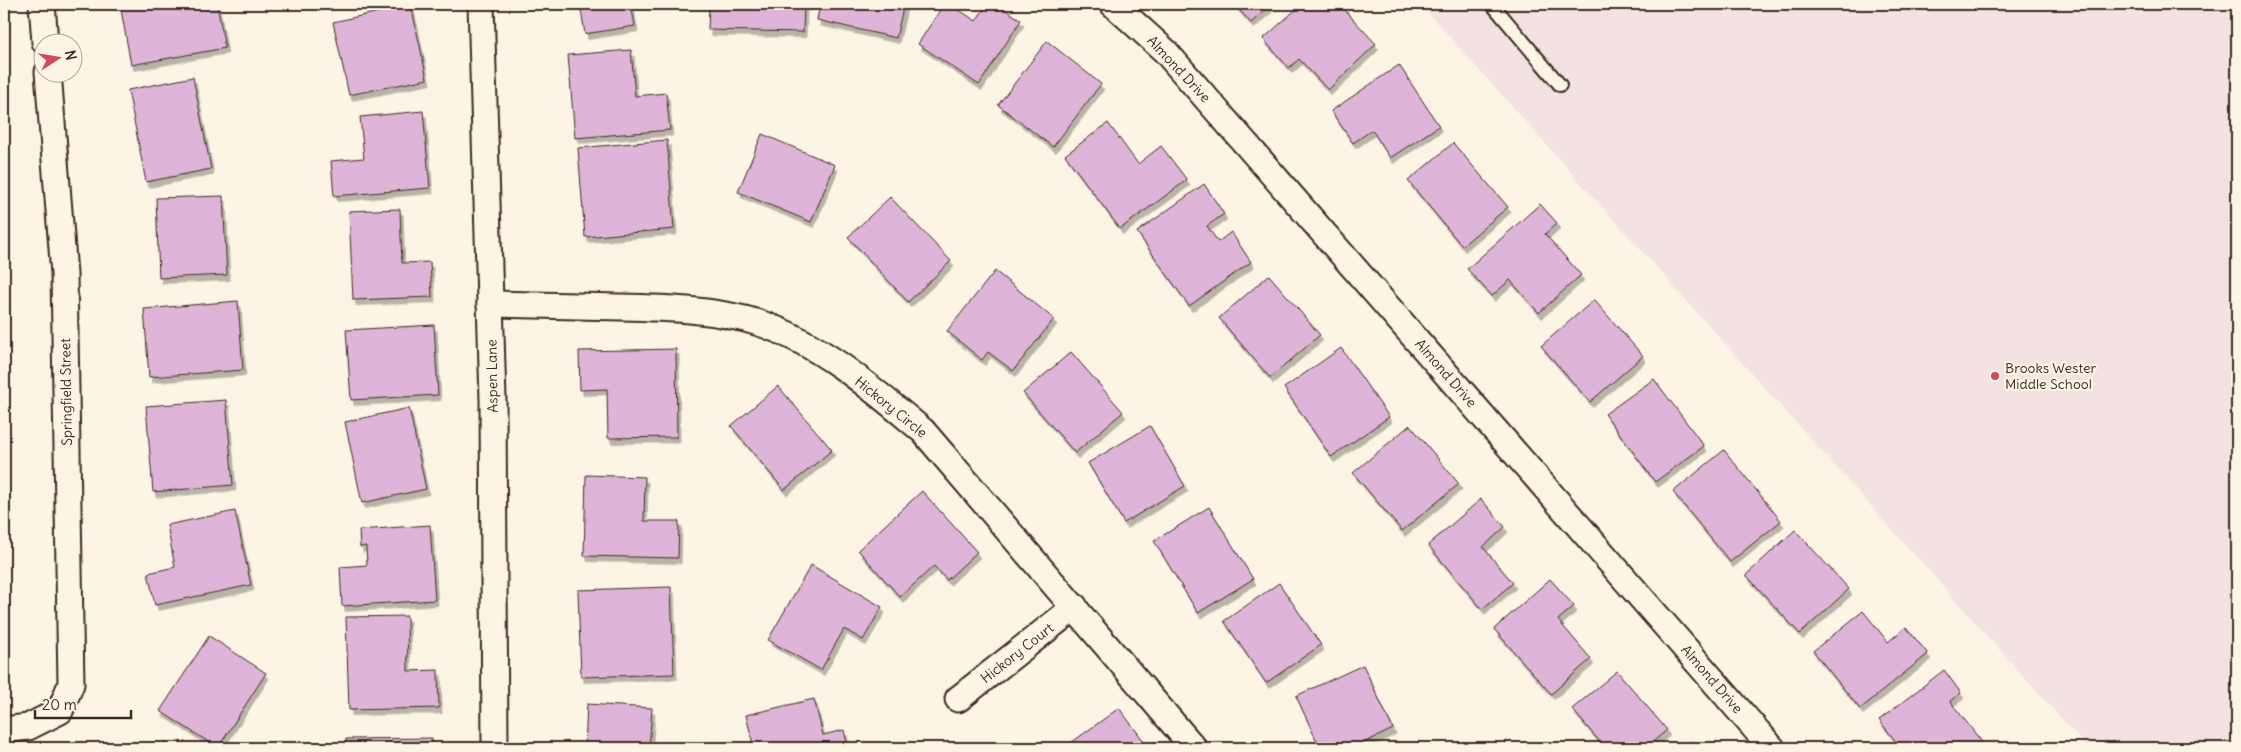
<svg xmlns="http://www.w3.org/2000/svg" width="2241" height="752" font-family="Delius,sans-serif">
<defs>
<filter id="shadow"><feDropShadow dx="3" dy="5.5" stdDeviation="0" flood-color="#0004"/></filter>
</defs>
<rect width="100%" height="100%" fill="#fcf5e5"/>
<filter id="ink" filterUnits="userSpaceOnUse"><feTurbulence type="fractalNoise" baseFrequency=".02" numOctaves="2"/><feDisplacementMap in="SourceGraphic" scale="10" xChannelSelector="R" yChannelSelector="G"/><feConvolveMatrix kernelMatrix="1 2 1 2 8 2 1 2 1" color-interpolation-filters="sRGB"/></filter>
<g filter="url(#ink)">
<path fill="#f3e2e1" d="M1420,4H2237V748H2088Z"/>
<g fill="#dfb4d9" stroke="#3b2a1e" filter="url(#shadow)">
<path d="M120,4H217L225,48L131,65Z"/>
<path d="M580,4H631L635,26L585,34Z"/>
<path d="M709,4H804L803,32L708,30Z"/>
<path d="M820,4H904L896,38L817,20Z"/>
<path d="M944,4H950L976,21L987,4H997L1021,20L979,85L918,44Z"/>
<path d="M1234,4H1272L1251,23Z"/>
<path d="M1302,4H1339L1376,44L1328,90L1299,59L1289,68L1263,39Z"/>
<path d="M411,5L427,79L349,95L333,22Z"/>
<path d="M1047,41L1101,84L1053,147L998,105Z"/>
<path d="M631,50L635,96L666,93L670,130L575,138L568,55Z"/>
<path d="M1399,65L1439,126L1390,158L1372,130L1353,143L1331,111Z"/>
<path d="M193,77L211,169L146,182L128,90Z"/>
<path d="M423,111L430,188L334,196L331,161L364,158L360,117Z"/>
<path d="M1108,123L1138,164L1161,146L1187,180L1120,229L1065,155Z"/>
<path d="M762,134L835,165L811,222L738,192Z"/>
<path d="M667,140L674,229L585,237L578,148Z"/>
<path d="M1453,143L1508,207L1462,246L1408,181Z"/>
<path d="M1204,184L1224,214L1207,226L1218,242L1231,232L1251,262L1189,306L1137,232Z"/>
<path d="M223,196L227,275L159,278L156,198Z"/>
<path d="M890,197L951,261L908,302L848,237Z"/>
<path d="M1540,204L1557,223L1545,234L1581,275L1539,313L1510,280L1492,296L1467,269Z"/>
<path d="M400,209L402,263L430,262L432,297L353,300L349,211Z"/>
<path d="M995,271L1054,319L1013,371L988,352L982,360L947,331Z"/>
<path d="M1269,275L1320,335L1270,378L1219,318Z"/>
<path d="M1594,300L1643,356L1590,402L1541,346Z"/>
<path d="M238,301L243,370L149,377L144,309Z"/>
<path d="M434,325L438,395L351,400L346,330Z"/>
<path d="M1341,348L1389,417L1331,457L1284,388Z"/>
<path d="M676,349L677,437L608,438L607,389L580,390L579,351Z"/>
<path d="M1071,352L1123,412L1075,453L1023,393Z"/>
<path d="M1654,379L1704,446L1655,482L1605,414Z"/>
<path d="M778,386L832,450L784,490L731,426Z"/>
<path d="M226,400L233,485L153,492L146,406Z"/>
<path d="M409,408L426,489L362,503L345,422Z"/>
<path d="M1410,425L1459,484L1402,531L1353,473Z"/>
<path d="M1150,426L1185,486L1124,523L1088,463Z"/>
<path d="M1724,450L1781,521L1730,562L1673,492Z"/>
<path d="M586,475L645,477L644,521H679L678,558L584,556Z"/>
<path d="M922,491L977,552L947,580L934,566L900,597L858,550Z"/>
<path d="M1481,499L1505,527L1483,547L1513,583L1482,609L1428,545Z"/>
<path d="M1209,507L1253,579L1198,613L1154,541Z"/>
<path d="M235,511L251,585L155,605L148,573L175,567L167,525Z"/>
<path d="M430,525L435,600L342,606L340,567L367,565L366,546L360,547L359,530Z"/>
<path d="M1795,530L1849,589L1800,634L1746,575Z"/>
<path d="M811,565L882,607L863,640L844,629L821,670L768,640Z"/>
<path d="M1550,579L1574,606L1558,620L1591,659L1551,694L1494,629Z"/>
<path d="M1279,583L1321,645L1266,683L1224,621Z"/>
<path d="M671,587L674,674L581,677L578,590Z"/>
<path d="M1863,611L1888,642L1906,627L1928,654L1860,709L1813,651Z"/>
<path d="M407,616L408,671L438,670L439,708L349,710L346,617Z"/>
<path d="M209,636L266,673L218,748L160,711Z"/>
<path d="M1363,665L1393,729L1353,748H1320L1296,696Z"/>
<path d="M1944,670L1961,693L1950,701L1985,746L1982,748H1901L1879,720Z"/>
<path d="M1617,671L1667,730L1645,748H1605L1572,709Z"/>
<path d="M814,699L823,735L844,730L848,748H754L746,715Z"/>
<path d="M587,704L652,708L649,748H585Z"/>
<path d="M1119,708L1149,748H1064Z"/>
<path d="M432,738V748H346V739Z"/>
<path d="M165,741L173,748H159Z"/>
<path d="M1690,741L1696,748H1682Z"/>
</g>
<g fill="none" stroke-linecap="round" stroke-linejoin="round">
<defs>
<path id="service" d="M1492,4L1560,85"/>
<g id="minor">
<path d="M42,4L45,42"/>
<path d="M481,4L493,400L495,748"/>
<path d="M1113,4L1165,51L1772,748"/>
<path d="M490,304C533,305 576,306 620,307C666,308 714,309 759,323C819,342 875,391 923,431L1194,748"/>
<path d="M958,699L1075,607"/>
<path d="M4,730L28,727L60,711L71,684L64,274L48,72"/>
</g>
</defs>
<use href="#service" stroke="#3b2a1e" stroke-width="16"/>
<use href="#minor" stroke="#3b2a1e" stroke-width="29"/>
<use href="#service" stroke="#fcf5e5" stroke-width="12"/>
<use href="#minor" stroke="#fcf5e5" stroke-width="25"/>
</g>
</g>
<circle fill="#d1495b" stroke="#fcf5e5" stroke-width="2" cx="1995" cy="376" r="5"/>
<g text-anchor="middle" stroke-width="4.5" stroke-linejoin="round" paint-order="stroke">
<g font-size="14" fill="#3b2a1e" stroke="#fcf5e5">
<text transform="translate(1179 69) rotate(47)" y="5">Almond Drive</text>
<text transform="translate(1446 373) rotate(49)" y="5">Almond Drive</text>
<text transform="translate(492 376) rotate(-91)" y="5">Aspen Lane</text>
<text transform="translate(66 392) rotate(-91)" y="5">Springfield Street</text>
<text transform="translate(891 407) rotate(39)" y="5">Hickory Circle</text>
<text transform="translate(1017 653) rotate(-38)" y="5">Hickory Court</text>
<text transform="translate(1712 679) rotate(49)" y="5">Almond Drive</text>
</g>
<g font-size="14" fill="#3b2a1e" stroke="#fcf5e5" text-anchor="start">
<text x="2005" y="373">Brooks Wester<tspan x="2005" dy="16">Middle School</tspan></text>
</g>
</g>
<rect width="2241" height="752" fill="none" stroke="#fcf5e5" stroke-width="20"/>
<rect x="10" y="10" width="2221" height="732" fill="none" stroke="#3b2a1e" stroke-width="2" filter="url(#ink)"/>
<g transform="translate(58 58) rotate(78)"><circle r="24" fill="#fcf5e5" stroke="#afa495"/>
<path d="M0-4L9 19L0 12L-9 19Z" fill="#d1495b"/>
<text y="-8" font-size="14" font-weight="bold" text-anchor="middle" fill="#3b2a1e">N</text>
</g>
<path d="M35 710v8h96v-8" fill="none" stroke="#3b2a1e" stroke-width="2.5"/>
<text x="42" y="710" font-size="15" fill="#3b2a1e" stroke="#fcf5e5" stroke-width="4" paint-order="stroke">20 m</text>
</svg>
